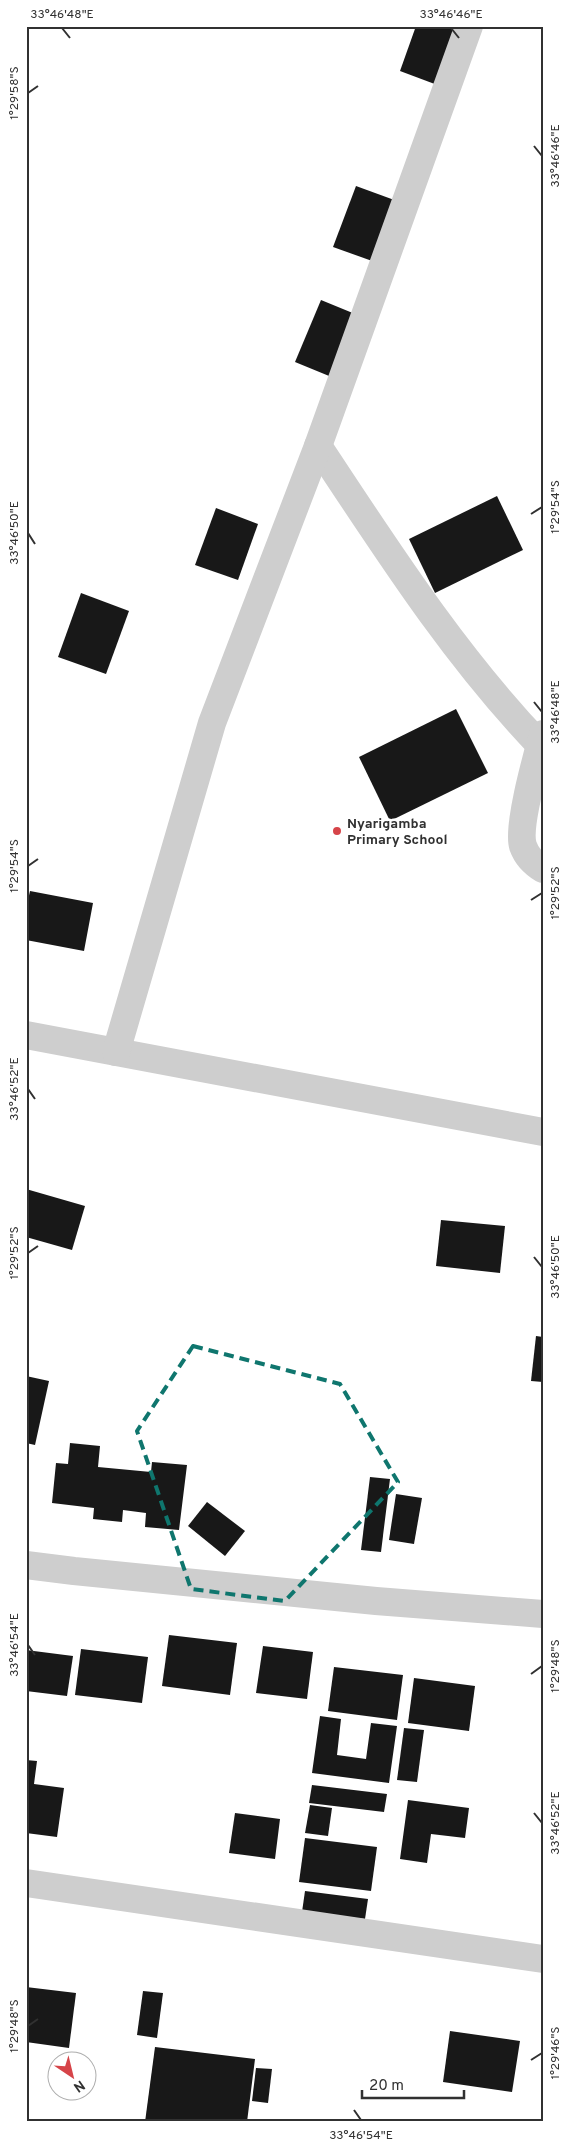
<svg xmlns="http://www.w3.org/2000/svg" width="569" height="2148" font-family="Overpass,sans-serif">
<rect width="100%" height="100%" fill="#fff"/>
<g fill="#181818">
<path d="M416,26H463L440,86L400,71Z"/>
<path d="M356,186L397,201L375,262L333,247Z"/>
<path d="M321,300L360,316L334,378L295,362Z"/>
<path d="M497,496L523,550L435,593L409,539Z"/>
<path d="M216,508L258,524L238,580L195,565Z"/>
<path d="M81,593L129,611L106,674L58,657Z"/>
<path d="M456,709L488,773L390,821L359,757Z"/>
<path d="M30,891L93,903L84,951L26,940V909Z"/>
<path d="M26,1189L85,1206L72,1250L26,1237Z"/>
<path d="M441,1220L505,1226L500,1273L436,1266Z"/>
<path d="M536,1336L543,1337V1382L531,1381Z"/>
<path d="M26,1376L49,1381L35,1445L26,1443Z"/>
<path d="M70,1443L100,1446L98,1467L151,1472L152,1462L187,1465L179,1530L145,1527L146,1513L123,1510L122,1522L93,1519L94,1508L52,1503L56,1463L68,1464Z"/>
<path d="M370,1477L390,1479L381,1552L361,1550Z"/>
<path d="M396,1494L422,1498L414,1544L389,1540Z"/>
<path d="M207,1502L245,1531L225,1556L188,1526Z"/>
<path d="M169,1635L237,1643L230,1695L162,1686Z"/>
<path d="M263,1646L313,1652L307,1699L256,1693Z"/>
<path d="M81,1649L148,1657L142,1703L75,1695Z"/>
<path d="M26,1650L73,1656L67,1696L26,1691Z"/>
<path d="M334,1667L403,1675L397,1720L328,1711Z"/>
<path d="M414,1678L475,1686L469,1731L408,1723Z"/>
<path d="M320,1716L341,1719L337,1755L366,1759L371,1723L397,1726L389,1783L312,1773Z"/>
<path d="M404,1728L424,1730L417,1782L397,1780Z"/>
<path d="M26,1760L37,1761L34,1784L64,1788L57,1837L26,1833Z"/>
<path d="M312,1785L387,1794L384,1812L309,1803Z"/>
<path d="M408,1800L469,1808L465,1838L431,1834L427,1863L400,1859Z"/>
<path d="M310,1805L332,1808L328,1836L305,1833Z"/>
<path d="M235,1813L280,1819L275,1859L229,1853Z"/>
<path d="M305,1838L377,1847L371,1891L299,1882Z"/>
<path d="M305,1891L368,1899L365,1919L302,1912Z"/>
<path d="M26,1987L76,1993L69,2048L26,2042Z"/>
<path d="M143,1991L163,1993L157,2038L137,2035Z"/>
<path d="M450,2031L520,2041L512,2092L443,2082Z"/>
<path d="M155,2047L255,2059L247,2122H145Z"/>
<path d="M256,2068L272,2069L268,2103L252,2101Z"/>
</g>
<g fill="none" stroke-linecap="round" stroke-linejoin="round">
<g stroke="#cecece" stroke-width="28">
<path d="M318,446C387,550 453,654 540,745"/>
<path d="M543,734C537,756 517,827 523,846C527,857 533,863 543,869"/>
<path d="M26,1035L543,1132"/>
<path d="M116,1052L212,723L318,446L469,26"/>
<path d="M26,1565L74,1571L376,1601L543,1614"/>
<path d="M26,1883L543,1959"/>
</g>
</g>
<path fill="none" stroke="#0f766e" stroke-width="4" stroke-dasharray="10 6" stroke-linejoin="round" d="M193,1346L340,1384L398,1482L285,1601L191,1589L137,1431Z"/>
<path fill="none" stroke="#313131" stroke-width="2" d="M62,28L70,38M451,28L459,38M28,93L38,86M534,146L542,156M531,514L542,507M28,533L35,544M534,702L542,712M28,866L38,859M531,900L542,893M28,1089L35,1099M28,1253L38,1246M534,1257L542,1267M28,1645L35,1655M531,1674L542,1666M534,1813L542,1823M28,2026L38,2019M531,2060L542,2053M354,2110L361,2120"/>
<circle fill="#d64449" stroke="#fff" stroke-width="2" cx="337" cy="831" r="5"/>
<g text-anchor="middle" stroke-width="5" stroke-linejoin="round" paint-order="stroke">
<g font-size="14" font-weight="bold" fill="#313131" stroke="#fff" text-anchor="start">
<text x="347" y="828">Nyarigamba<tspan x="347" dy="16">Primary School</tspan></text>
</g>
</g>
<rect width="569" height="2148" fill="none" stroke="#ffffff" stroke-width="55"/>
<g transform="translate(72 2076) rotate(145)"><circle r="24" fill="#ffffff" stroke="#adadad"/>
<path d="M0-4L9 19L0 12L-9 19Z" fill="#d64449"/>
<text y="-8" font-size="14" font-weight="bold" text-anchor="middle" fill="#313131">N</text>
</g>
<path d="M362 2090v8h102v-8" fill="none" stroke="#313131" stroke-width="2.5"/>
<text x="369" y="2090" font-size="15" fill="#313131" stroke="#ffffff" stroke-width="4" paint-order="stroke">20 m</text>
<rect x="28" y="28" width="514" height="2092" fill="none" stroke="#313131" stroke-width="2"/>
<g font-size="12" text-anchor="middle" fill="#313131">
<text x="62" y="18">33°46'48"E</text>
<text x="451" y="18">33°46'46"E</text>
<text transform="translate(14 93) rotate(-90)" y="4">1°29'58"S</text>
<text transform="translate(555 156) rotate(-90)" y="4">33°46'46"E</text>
<text transform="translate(555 507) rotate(-90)" y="4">1°29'54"S</text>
<text transform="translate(14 533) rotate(-90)" y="4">33°46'50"E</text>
<text transform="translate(555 712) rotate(-90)" y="4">33°46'48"E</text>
<text transform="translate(14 866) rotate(-90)" y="4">1°29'54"S</text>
<text transform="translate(555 893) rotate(-90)" y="4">1°29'52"S</text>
<text transform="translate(14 1089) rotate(-90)" y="4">33°46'52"E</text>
<text transform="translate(14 1253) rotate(-90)" y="4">1°29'52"S</text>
<text transform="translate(555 1267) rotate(-90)" y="4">33°46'50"E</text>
<text transform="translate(14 1645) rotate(-90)" y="4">33°46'54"E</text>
<text transform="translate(555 1666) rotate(-90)" y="4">1°29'48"S</text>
<text transform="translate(555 1823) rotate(-90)" y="4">33°46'52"E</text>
<text transform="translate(14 2026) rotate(-90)" y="4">1°29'48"S</text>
<text transform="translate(555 2053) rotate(-90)" y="4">1°29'46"S</text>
<text x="361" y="2139">33°46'54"E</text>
</g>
</svg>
